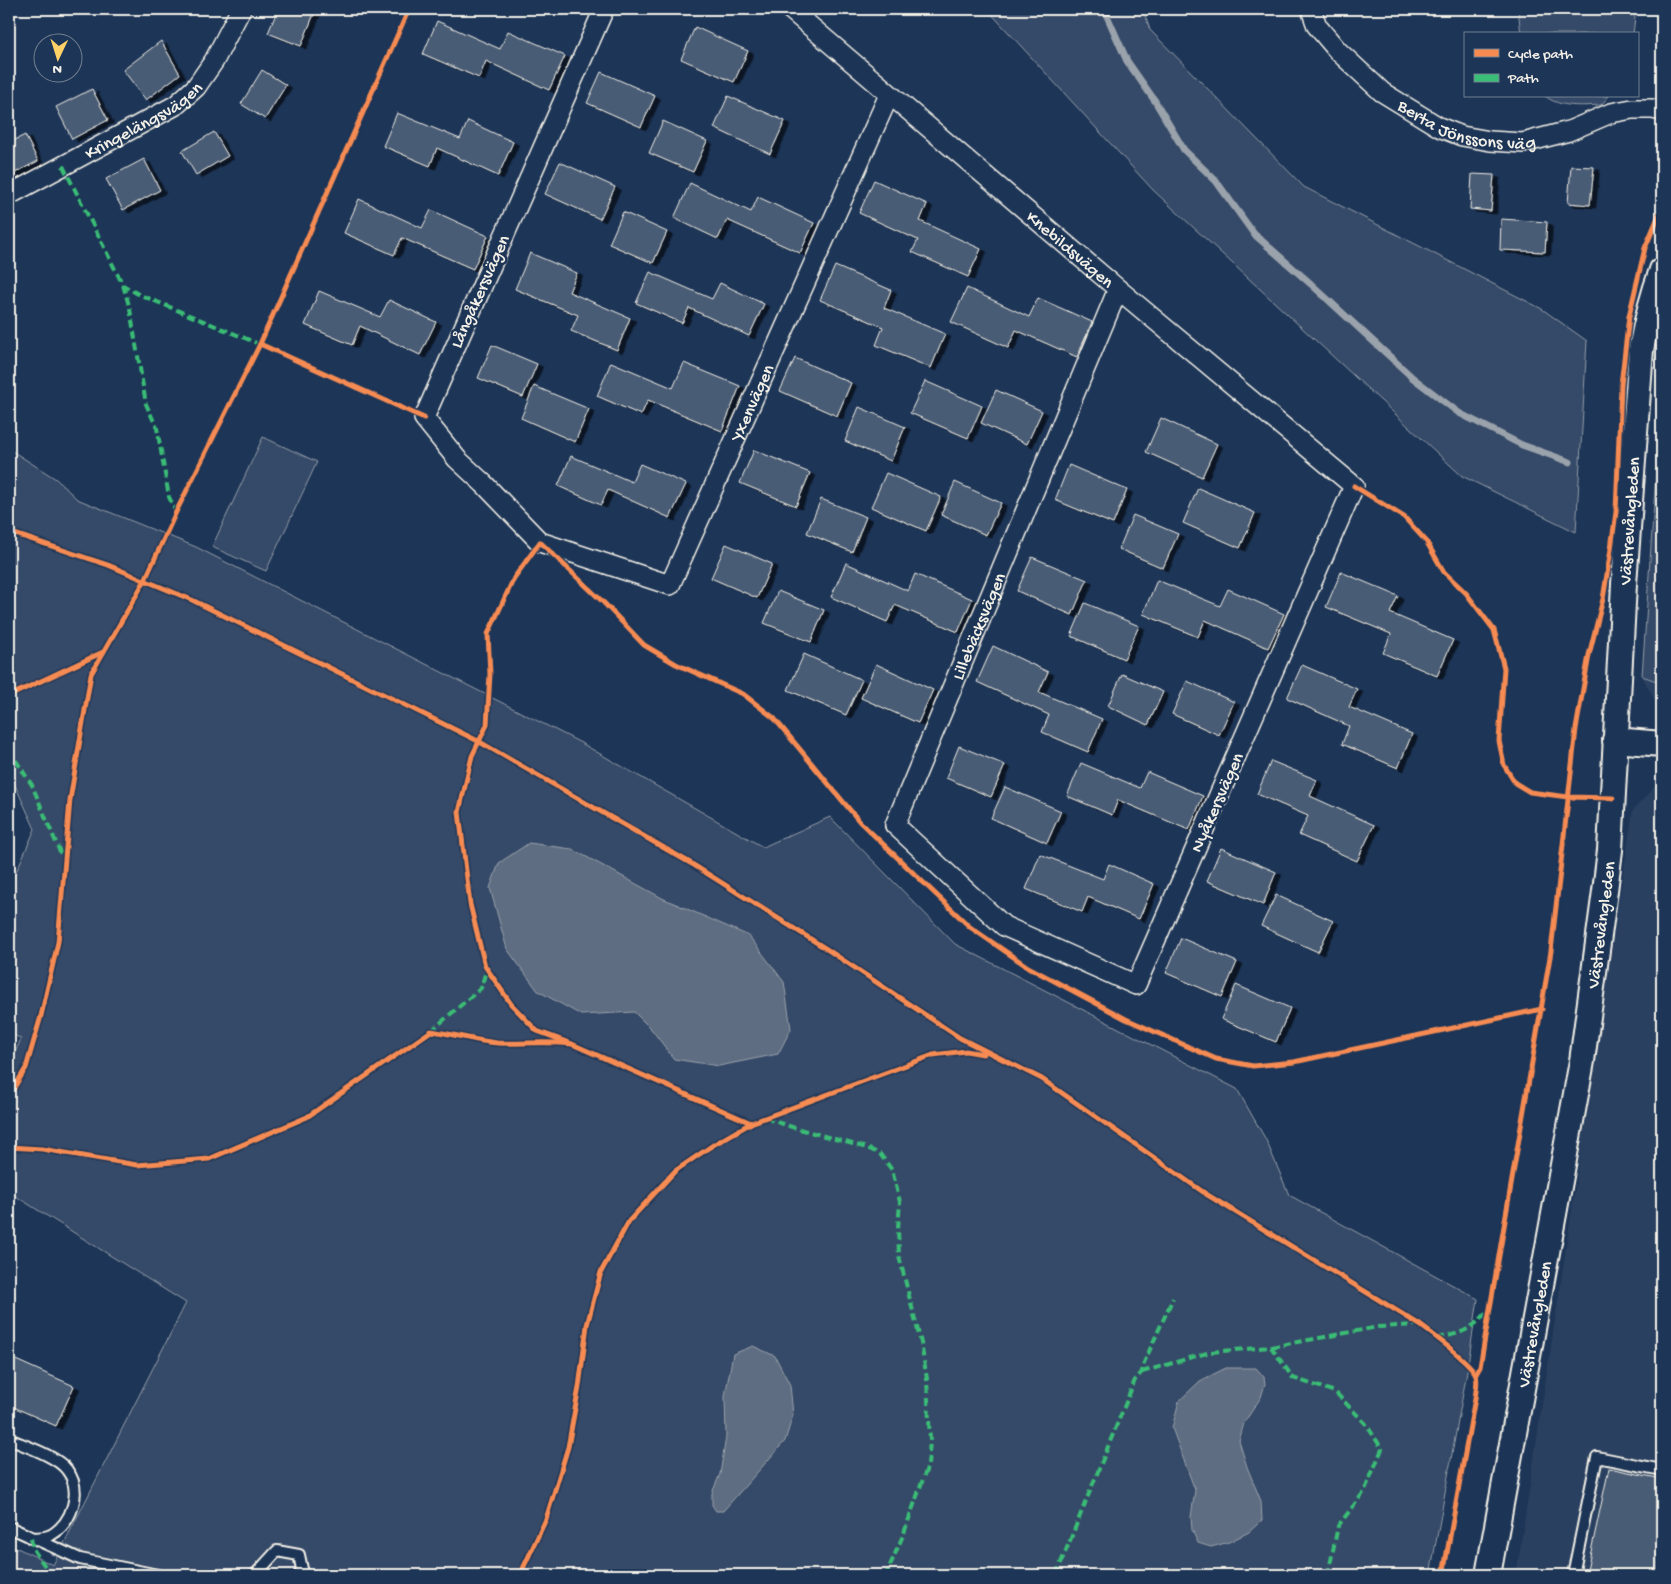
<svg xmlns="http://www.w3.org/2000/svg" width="1671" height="1584" font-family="'Gochi Hand',sans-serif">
<defs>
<filter id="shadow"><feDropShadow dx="5.5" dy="3" stdDeviation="0" flood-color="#0009"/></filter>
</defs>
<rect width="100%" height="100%" fill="#1d3557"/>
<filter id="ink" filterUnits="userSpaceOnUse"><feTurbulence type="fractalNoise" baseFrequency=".02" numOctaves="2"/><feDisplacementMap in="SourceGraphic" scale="10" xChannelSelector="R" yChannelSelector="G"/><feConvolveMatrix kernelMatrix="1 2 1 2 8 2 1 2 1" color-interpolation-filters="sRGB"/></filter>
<g filter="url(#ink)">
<g fill="#2a4060">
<path d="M1642,676L1662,683V714Z"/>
<path d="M1662,779V1575H1516L1633,810Z"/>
</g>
<g fill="#354a67" stroke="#949ea8">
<path d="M987,9H1143L1150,30L1304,187L1542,309L1587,341L1576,532L1462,476L1153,190Z"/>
<path d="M1518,9H1636L1633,34H1521Z"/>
<path d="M1545,96H1609L1601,105C1582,106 1560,108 1545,96Z"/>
<path d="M1662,422V683L1642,676L1659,430Z"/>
<path d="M263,437L317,462L266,571L212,547Z"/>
<path d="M9,449L56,479L77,499L196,547L581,743L763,847L830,817L955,944L1237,1089L1266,1140L1289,1195L1478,1299L1466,1377L1430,1575H9V1544L53,1565L186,1303L9,1192V1066L21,1039L9,1032V888L35,829L9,772Z"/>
</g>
<g fill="#5e6d82" stroke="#9aa2ab">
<path d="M529,843L572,849L662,898L749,936L784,982L791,1029L778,1054L719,1066L674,1059L652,1030L634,1012L581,1015L538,991L507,949L490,888L499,863Z"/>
<path d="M753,1346L775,1356L790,1385L793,1415L785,1441L723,1511H716L712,1505V1493L720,1474L726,1437L725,1396L733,1354Z"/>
<path d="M1226,1368H1256L1264,1377L1265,1384L1261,1397L1244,1423L1239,1441L1247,1467L1261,1501L1262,1520L1249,1532L1229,1542L1211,1547L1198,1543L1192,1530L1191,1517L1195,1490L1172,1428L1179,1401L1200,1381Z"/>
</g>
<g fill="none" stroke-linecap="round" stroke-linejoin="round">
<g stroke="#9aa2ab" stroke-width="7">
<path d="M1104,9L1127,61L1155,101L1184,150L1216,181L1254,234L1311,284L1413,378L1459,413L1522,445L1570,462"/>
<path d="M1661,466H1662"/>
</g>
</g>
<g fill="#485b74" stroke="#f4f1e8" filter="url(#shadow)">
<path d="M278,9H316L301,46L268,33Z"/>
<path d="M437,21L500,49L508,31L565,56L549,90L486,61L479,78L423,54Z"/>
<path d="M695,27L748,51L734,82L681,59Z"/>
<path d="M161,41L180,74L146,100L123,70Z"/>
<path d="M262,70L286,85L265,119L241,104Z"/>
<path d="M601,72L655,96L641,127L587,103Z"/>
<path d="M92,89L108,120L72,139L56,107Z"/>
<path d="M728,96L785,121L770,154L714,128Z"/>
<path d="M397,113L460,139L468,121L513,142L498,176L437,148L430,166L383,146Z"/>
<path d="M663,121L707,141L693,172L649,153Z"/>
<path d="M214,132L228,156L196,175L182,151Z"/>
<path d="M25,135L38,161L9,176V143Z"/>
<path d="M144,159L160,190L123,210L106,179Z"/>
<path d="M560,162L615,187L600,219L545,194Z"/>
<path d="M1571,166L1594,167L1590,205L1568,203Z"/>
<path d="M1472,174L1494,175L1491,211L1470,209Z"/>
<path d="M874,180L927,204L920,221L981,249L968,277L912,252L918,240L859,213Z"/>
<path d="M690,183L751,212L758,197L814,223L800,253L727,220L718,239L674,218Z"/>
<path d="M359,199L422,228L431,210L488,236L473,269L402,238L394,255L344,233Z"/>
<path d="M623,212L667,232L653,263L609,244Z"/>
<path d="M1501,219L1547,222L1545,252L1500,250Z"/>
<path d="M530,253L577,273L569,292L630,318L617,350L571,331L578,315L515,289Z"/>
<path d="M835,266L891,290L884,308L945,334L931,368L876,345L883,327L820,300Z"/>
<path d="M650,272L712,299L720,283L764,304L749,336L689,308L682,323L636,303Z"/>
<path d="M967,288L1029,317L1038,298L1092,322L1077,357L1016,330L1008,348L951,322Z"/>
<path d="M319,291L380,317L389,300L436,322L420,355L360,326L352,345L305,325Z"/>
<path d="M492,345L537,364L523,397L478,378Z"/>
<path d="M795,358L851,383L837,416L780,391Z"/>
<path d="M611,362L673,388L684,363L740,386L722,431L648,400L641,415L597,396Z"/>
<path d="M925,381L982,406L968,438L910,413Z"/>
<path d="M534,386L589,409L575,442L521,418Z"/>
<path d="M996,390L1042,411L1027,444L981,423Z"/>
<path d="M859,407L905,427L891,461L845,441Z"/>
<path d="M1161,418L1217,444L1202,477L1146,452Z"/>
<path d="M754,450L810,473L796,506L740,483Z"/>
<path d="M571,456L632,482L640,464L686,484L670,518L608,490L601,505L558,486Z"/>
<path d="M1069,465L1127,490L1113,524L1055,500Z"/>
<path d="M886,473L941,497L926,531L871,507Z"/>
<path d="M955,482L1001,503L986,535L941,515Z"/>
<path d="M1198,488L1255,513L1240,548L1183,523Z"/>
<path d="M821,499L866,517L852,552L807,533Z"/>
<path d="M1133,515L1178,534L1163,568L1119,549Z"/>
<path d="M726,544L772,564L757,598L711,578Z"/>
<path d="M1032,557L1087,580L1072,615L1017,591Z"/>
<path d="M846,563L908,591L915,574L972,599L958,632L895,605L887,622L831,597Z"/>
<path d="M1341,572L1398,596L1390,613L1453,640L1437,676L1383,653L1391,634L1326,607Z"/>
<path d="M1157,580L1220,606L1228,589L1284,614L1268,648L1205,620L1198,637L1143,614Z"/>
<path d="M778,591L824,610L811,642L764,623Z"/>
<path d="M1085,603L1139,626L1124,659L1071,636Z"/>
<path d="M993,646L1048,672L1039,692L1102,719L1088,752L1042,732L1049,715L977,682Z"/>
<path d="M804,654L862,680L846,715L788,690Z"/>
<path d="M876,664L933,690L918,723L861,698Z"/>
<path d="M1302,665L1357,689L1349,707L1412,734L1398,768L1342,744L1349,726L1287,698Z"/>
<path d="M1122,674L1163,692L1148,725L1108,706Z"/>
<path d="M1187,681L1234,702L1219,735L1172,714Z"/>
<path d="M959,746L1005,765L991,797L946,778Z"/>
<path d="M1271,761L1317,780L1310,796L1374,825L1357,861L1299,835L1308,816L1257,794Z"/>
<path d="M1081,763L1140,788L1147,772L1203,796L1189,830L1118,800L1112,815L1067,796Z"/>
<path d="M1005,787L1061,811L1047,843L991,818Z"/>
<path d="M1221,848L1276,872L1263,905L1207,881Z"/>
<path d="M1040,854L1103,879L1109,864L1154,884L1139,919L1088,897L1082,912L1026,889Z"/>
<path d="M1276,895L1333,921L1318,952L1261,926Z"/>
<path d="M1181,938L1237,962L1222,997L1166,973Z"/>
<path d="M1236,985L1290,1008L1276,1042L1221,1019Z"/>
<path d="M9,1357L74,1386L56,1426L9,1405Z"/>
<path d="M1609,1468L1662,1479V1575H1586Z"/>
</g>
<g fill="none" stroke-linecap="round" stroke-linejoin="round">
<defs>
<g id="service">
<path d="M9,1439C25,1446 57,1456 67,1470C83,1491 72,1523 51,1535C45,1538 38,1538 31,1538"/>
<path d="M9,1527L80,1559L158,1575"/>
<path d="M255,1575L277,1551L299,1555L302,1569L299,1575"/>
<path d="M1573,1575L1597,1457L1662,1470"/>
</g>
<g id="minor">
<path id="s1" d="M604,9L424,418L457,459L484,484L540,542L670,585L889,95"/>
<path id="s2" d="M790,9L1118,289L1354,486L1136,985L1004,926L895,825L1118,289"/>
<path id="s3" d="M1311,9L1317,26L1338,51L1382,92L1439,127L1462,136L1490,141L1523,143L1569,131L1611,113L1632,109H1652L1662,111"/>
<path id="s4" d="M9,195L176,105L196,87L214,61L241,9"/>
</g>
<g id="tertiary">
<path d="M1615,740L1662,744"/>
<path id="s5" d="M1488,1575L1582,1061L1605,891L1610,850L1624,584L1641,350C1646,322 1652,297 1662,270"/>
</g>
</defs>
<use href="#service" stroke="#f4f1e8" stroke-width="14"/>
<use href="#minor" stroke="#f4f1e8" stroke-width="22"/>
<use href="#tertiary" stroke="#f4f1e8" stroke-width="28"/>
<use href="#service" stroke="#1d3557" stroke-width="10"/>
<use href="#minor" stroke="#1d3557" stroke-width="19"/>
<use href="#tertiary" stroke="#1d3557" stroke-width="24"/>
<g stroke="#3abd76" stroke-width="4" stroke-dasharray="8 4" stroke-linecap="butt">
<path d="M63,166L123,285L138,294L264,346"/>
<path d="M123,285L130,309L146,404L157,428L169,497L176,512"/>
<path d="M9,750L32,785L62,857"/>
<path d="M431,1031L481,988L485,974V966"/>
<path d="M765,1118L792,1127L867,1148L880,1154L892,1170L900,1202L898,1228L899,1256L921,1343L927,1379L930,1441L928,1465L904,1533L886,1575"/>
<path d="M1437,1338C1461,1334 1472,1330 1488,1311"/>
<path d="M1271,1347L1378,1327L1419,1325"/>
<path d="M1142,1372L1210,1352L1271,1347L1293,1378L1335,1392L1366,1424L1382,1449L1364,1492L1338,1526L1328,1575"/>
<path d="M31,1538L33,1549L51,1575"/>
<path d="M1056,1575L1135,1380L1142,1372L1143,1365L1173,1298"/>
</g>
<defs>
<g id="cycleway">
<path d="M260,344L424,418"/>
<path d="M1354,486L1404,517L1426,541L1444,572L1466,593L1494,630L1504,668L1499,741L1504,765L1515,783L1530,792L1568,797L1613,798"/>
<path d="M9,532L108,565L192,600L478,741L692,864L825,948L960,1038L1042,1079L1206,1194L1420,1325C1432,1334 1472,1363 1476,1375C1478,1382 1476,1391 1475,1398L1443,1575"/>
<path d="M9,696L103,652"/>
<path d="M572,1044L537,1031L511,1004L485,966L470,904L459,812L472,756L487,725L490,674L488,634L514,578L540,542L604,603L644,645L676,664L743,694L774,718L860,822L970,927L1028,967L1126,1019L1216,1059L1253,1066L1294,1062L1542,1009"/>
<path d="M9,1096L26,1068L41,1016L58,942L70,800L91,674L145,580L176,512L260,344L409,9"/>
<path d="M9,1147L42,1149L137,1165L209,1159L307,1117L431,1031C454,1034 475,1041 497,1043C522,1044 547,1041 572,1044L751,1123"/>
<path d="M1476,1374L1480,1367L1551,951L1576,729L1589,655L1603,599L1610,556L1616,512L1621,385L1629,316L1645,248L1662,208"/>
<path d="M520,1575L546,1519L568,1447L579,1387L587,1325L601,1272L629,1221L675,1171L713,1145L751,1123L933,1055L966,1051L983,1054"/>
</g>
</defs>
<use href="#cycleway" stroke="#1d3557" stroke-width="8"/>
<use href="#cycleway" stroke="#f68b52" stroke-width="5"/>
</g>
</g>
<g text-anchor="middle" stroke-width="5" stroke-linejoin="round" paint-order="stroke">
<g font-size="18" fill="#f4f1e8" stroke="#1d3557">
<text dy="6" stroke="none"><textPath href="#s4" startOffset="154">Kringelängsvägen</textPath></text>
<text dy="6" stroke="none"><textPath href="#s3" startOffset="204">Berta Jönssons väg</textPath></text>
<text dy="6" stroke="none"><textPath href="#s2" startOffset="369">Knebildsvägen</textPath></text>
<text transform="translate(479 291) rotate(-66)" y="6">Långåkersvägen</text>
<text dy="6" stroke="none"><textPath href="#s1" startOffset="954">Yxenvägen</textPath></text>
<text dy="6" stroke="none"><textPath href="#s5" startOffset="1065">Västrevångleden</textPath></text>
<text dy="6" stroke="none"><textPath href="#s2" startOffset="1792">Lillebäcksvägen</textPath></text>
<text transform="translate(1216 802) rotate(-66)" y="6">Nyåkersvägen</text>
<text dy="6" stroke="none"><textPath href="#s5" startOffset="660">Västrevångleden</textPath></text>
<text dy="6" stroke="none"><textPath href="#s5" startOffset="255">Västrevångleden</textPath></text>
</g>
</g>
<rect width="1671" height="1584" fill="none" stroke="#1d3557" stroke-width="30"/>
<rect x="15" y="15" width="1641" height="1554" fill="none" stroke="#f4f1e8" stroke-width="2" filter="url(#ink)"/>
<rect x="1464" y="32" width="175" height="65" fill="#1d3557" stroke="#738091"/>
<rect x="1474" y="49" width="25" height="8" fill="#f68b52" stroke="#738091"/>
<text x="1508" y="58" font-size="15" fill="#f4f1e8">Cycle path</text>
<rect x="1474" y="74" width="25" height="8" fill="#3abd76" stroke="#738091"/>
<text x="1508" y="82" font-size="15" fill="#f4f1e8">Path</text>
<g transform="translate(58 58) rotate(184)"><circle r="24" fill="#1d3557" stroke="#738091"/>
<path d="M0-4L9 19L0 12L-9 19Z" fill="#ffd166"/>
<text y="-8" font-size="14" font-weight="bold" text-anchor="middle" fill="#f4f1e8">N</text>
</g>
</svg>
